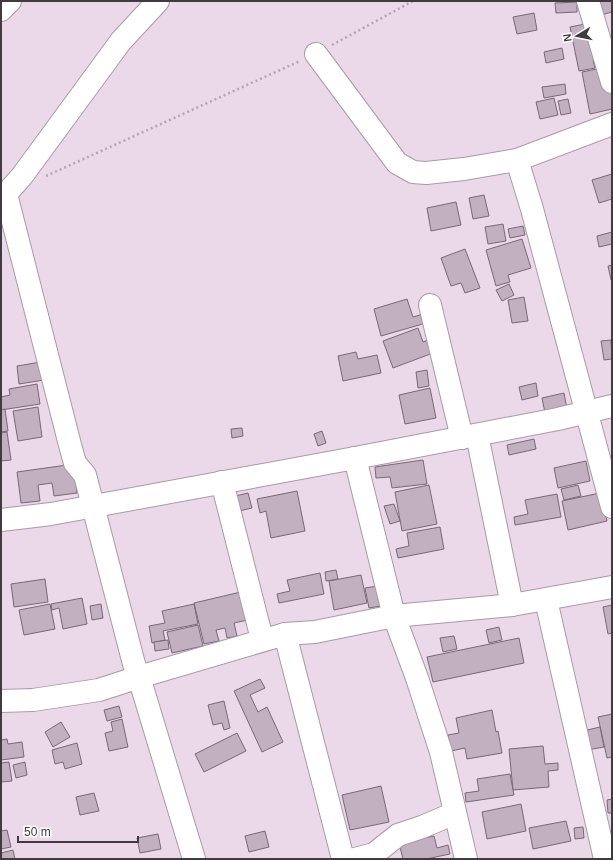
<svg xmlns="http://www.w3.org/2000/svg" width="613" height="860" font-family="Helvetica,sans-serif">
<rect width="100%" height="100%" fill="#ebd9ea"/>
<g fill="#c2b0c1" stroke="#786877">
<path d="M593,1H612V12L597,16Z"/>
<path d="M577,2V12L556,13L555,3Z"/>
<path d="M534,13L537,30L517,34L513,17Z"/>
<path d="M595,22L603,58L593,60L595,68L579,71L570,27Z"/>
<path d="M562,48L564,59L546,63L544,52Z"/>
<path d="M606,67L612,97V109L590,114L582,72Z"/>
<path d="M565,84L566,94L544,98L542,87Z"/>
<path d="M554,98L558,115L540,119L536,102Z"/>
<path d="M568,99L571,113L561,115L558,101Z"/>
<path d="M612,174V199L599,203L592,180Z"/>
<path d="M484,195L489,216L473,219L469,198Z"/>
<path d="M456,202L461,225L431,231L427,208Z"/>
<path d="M503,224L506,241L488,244L485,227Z"/>
<path d="M523,226L525,235L510,238L508,229Z"/>
<path d="M612,232V244L599,247L597,236Z"/>
<path d="M522,239L531,268L508,275L510,282L496,286L486,250Z"/>
<path d="M465,249L480,288L465,293L461,283L451,286L441,258Z"/>
<path d="M612,265V280H611L608,266Z"/>
<path d="M509,284L514,295L502,301L496,290Z"/>
<path d="M524,297L528,321L512,323L508,300Z"/>
<path d="M407,299L413,317L423,314L426,323L381,336L374,309Z"/>
<path d="M418,328L423,342L428,340L433,353L393,368L383,341Z"/>
<path d="M611,340L612,359L604,360L601,341Z"/>
<path d="M356,352L358,359L377,355L381,373L343,381L338,356Z"/>
<path d="M41,362L44,380L19,384L17,366Z"/>
<path d="M427,370L429,386L418,388L416,372Z"/>
<path d="M536,383L538,396L522,400L519,387Z"/>
<path d="M37,384L40,404L1,410V397L10,395L9,389Z"/>
<path d="M430,388L436,418L405,424L399,395Z"/>
<path d="M564,393L567,409L545,413L542,398Z"/>
<path d="M38,407L42,437L18,441L13,411Z"/>
<path d="M5,409L8,431L1,432V410Z"/>
<path d="M242,428L243,436L232,438L231,429Z"/>
<path d="M322,431L326,443L318,446L314,434Z"/>
<path d="M7,432L11,460L1,461V433Z"/>
<path d="M534,439L536,449L509,455L507,445Z"/>
<path d="M423,460L427,484L392,488L390,477L376,478L375,467Z"/>
<path d="M586,461L590,481L558,488L554,468Z"/>
<path d="M74,464L77,493L54,496L52,483L38,485L40,501L21,503L17,472Z"/>
<path d="M429,485L437,524L402,531L395,492Z"/>
<path d="M578,485L581,496L564,500L561,489Z"/>
<path d="M297,491L305,531L271,538L266,511L260,513L257,499Z"/>
<path d="M248,493L252,508L239,511L235,496Z"/>
<path d="M600,493L607,521L568,530L562,501Z"/>
<path d="M557,494L561,517L515,525L514,517L528,514L525,500Z"/>
<path d="M394,504L400,521L390,524L384,506Z"/>
<path d="M440,527L444,549L398,558L396,549L409,546L407,533Z"/>
<path d="M336,570L338,579L326,581L325,572Z"/>
<path d="M320,573L324,594L279,603L277,594L290,591L287,580Z"/>
<path d="M361,575L367,603L334,610L329,581Z"/>
<path d="M45,579L48,602L14,607L11,584Z"/>
<path d="M378,586L381,606L369,608L365,588Z"/>
<path d="M245,591L252,619L234,623L237,636L227,638L225,628L216,630L219,641L204,644L194,603Z"/>
<path d="M82,598L87,624L63,629L59,608L52,610L51,604Z"/>
<path d="M50,604L55,629L24,635L19,610Z"/>
<path d="M101,604L103,618L92,620L90,606Z"/>
<path d="M194,604L198,624L163,631L165,640L152,643L149,626L165,623L162,611Z"/>
<path d="M612,605V633L608,634L603,607Z"/>
<path d="M198,625L203,646L172,653L167,632Z"/>
<path d="M499,627L502,640L489,643L486,630Z"/>
<path d="M454,636L457,649L443,652L440,638Z"/>
<path d="M519,638L524,663L433,682L427,657Z"/>
<path d="M168,640L169,649L155,651L154,642Z"/>
<path d="M260,679L265,688L250,695L258,712L267,707L283,742L262,752L234,691Z"/>
<path d="M224,701L230,728L224,730L222,723L213,725L208,705Z"/>
<path d="M119,706L122,717L107,721L104,710Z"/>
<path d="M492,710L496,732L498,731L502,753L467,759L465,748L451,751L448,735L459,733L456,718Z"/>
<path d="M612,714V757L607,758L598,717Z"/>
<path d="M122,719L128,747L109,751L105,733L113,731L111,722Z"/>
<path d="M61,722L70,737L53,747L45,732Z"/>
<path d="M600,727L604,747L587,750L583,731Z"/>
<path d="M237,733L246,751L204,772L195,754Z"/>
<path d="M7,739L8,744L22,742L24,757L1,760V740Z"/>
<path d="M77,743L82,764L65,769L63,762L55,764L52,750Z"/>
<path d="M543,746L545,764L558,763V770L548,771L549,787L513,790L509,749Z"/>
<path d="M9,762L12,781L1,782V763Z"/>
<path d="M25,762L27,775L16,778L13,765Z"/>
<path d="M510,774L514,795L466,802L465,793L479,791L477,779Z"/>
<path d="M381,786L389,822L350,830L342,795Z"/>
<path d="M94,793L99,811L80,815L76,797Z"/>
<path d="M612,799V813H608L607,800Z"/>
<path d="M521,804L526,831L487,839L482,812Z"/>
<path d="M566,821L571,841L533,849L529,828Z"/>
<path d="M583,827L584,838L575,839L574,828Z"/>
<path d="M7,830L11,847L1,849V831Z"/>
<path d="M265,831L269,847L249,852L245,836Z"/>
<path d="M158,834L161,849L140,853L137,838Z"/>
<path d="M434,836L437,848L448,845L450,854L426,859H403L399,843Z"/>
<path d="M13,850L15,859H1V853Z"/>
</g>
<g fill="none" stroke-linecap="round" stroke-linejoin="round">
<defs>
<g id="minor">
<path d="M588,1L612,82"/>
<path d="M1,10L10,1"/>
<path d="M316,54L397,163L413,172L426,173L464,169L517,160L612,124"/>
<path d="M517,160L532,209L612,507"/>
<path d="M6,194L70,445L75,463L85,475L134,664L139,677L285,634L315,632L394,616L512,605L612,587"/>
<path d="M1,197L6,194L22,176L121,41L158,1"/>
<path d="M430,305L462,438"/>
<path d="M477,435L512,605"/>
<path d="M355,458L394,616L417,678L441,752L466,859"/>
<path d="M222,482L262,639"/>
<path d="M1,520L51,514L355,458L558,419L612,406"/>
<path d="M546,600L605,859"/>
<path d="M285,634L343,859"/>
<path d="M1,701L33,700L99,690L139,677L194,859"/>
<path d="M355,859L374,854L398,835L422,827L455,813"/>
</g>
</defs>
<use href="#minor" stroke="#aa99a9" stroke-width="24"/>
<g stroke="#b4a5b3" stroke-width="2.5" stroke-dasharray="2 3" stroke-linecap="butt">
<path d="M332,45L413,1"/>
<path d="M46,176L300,61"/>
</g>
<use href="#minor" stroke="#fff" stroke-width="22"/>
</g>
<rect width="613" height="860" fill="none" stroke="#423a41" stroke-width="4"/>
<g transform="translate(577 36) rotate(260)" stroke="#ffffff" stroke-width="3" paint-order="stroke">
<path d="M0-3L7 15L0 10L-7 15Z" fill="#423a41"/>
<text y="-6" font-size="11" font-weight="bold" text-anchor="middle" fill="#423a41">N</text>
</g>
<path d="M18 836v6h120v-6" fill="none" stroke="#423a41" stroke-width="2"/>
<text x="24" y="836" font-size="12" fill="#423a41" stroke="#ffffff" stroke-width="3" paint-order="stroke">50 m</text>
</svg>
